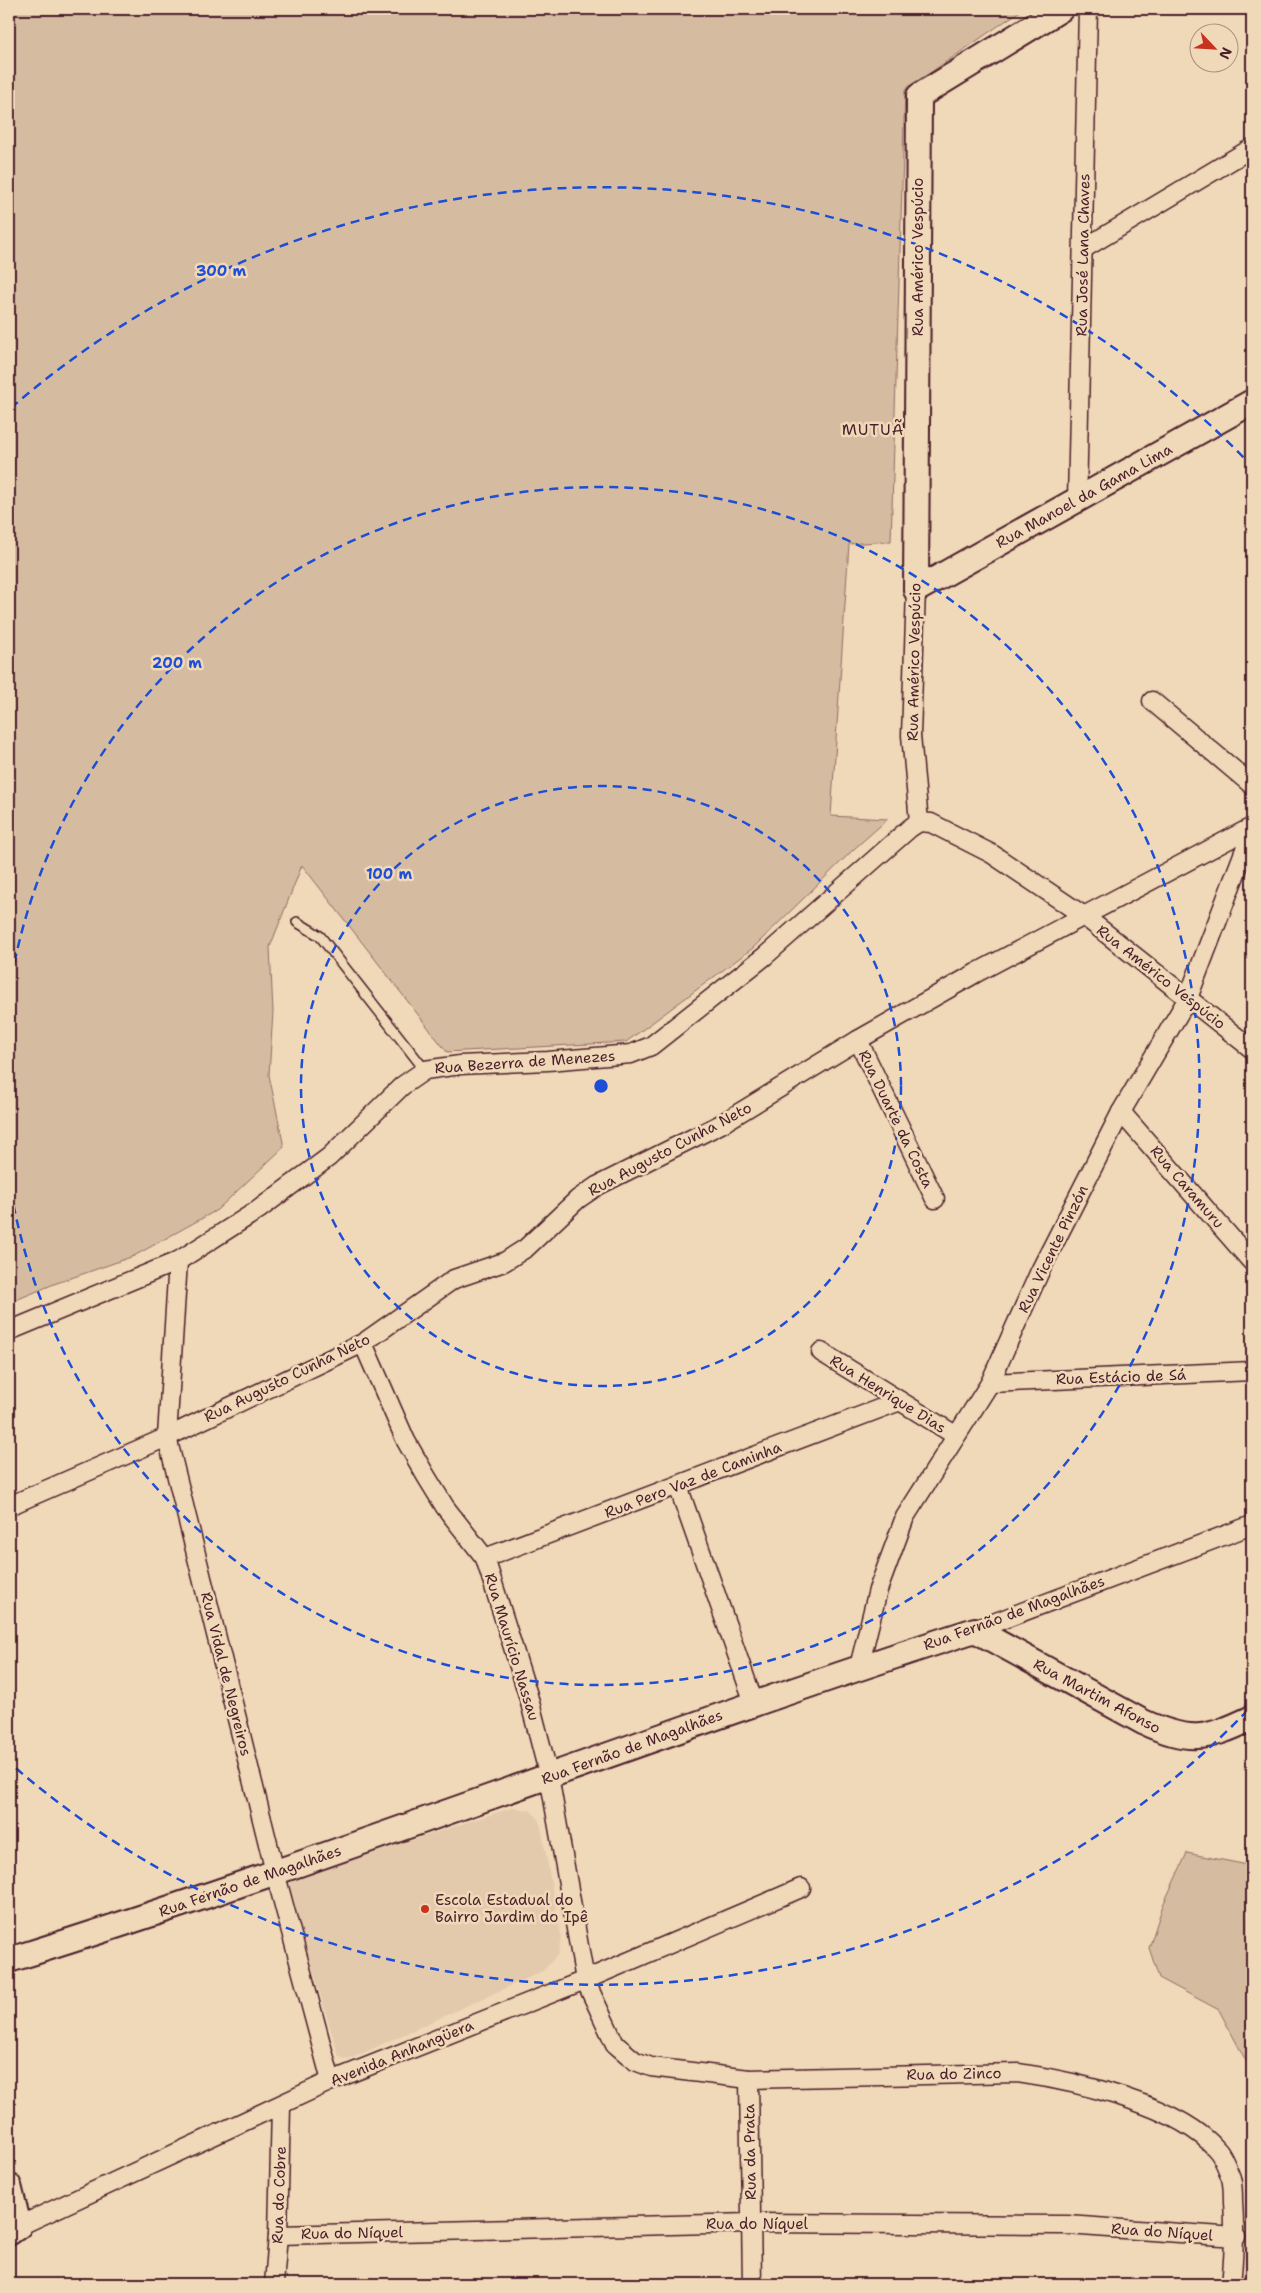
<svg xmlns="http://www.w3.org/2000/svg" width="1261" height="2293" font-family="'Shantell Sans',sans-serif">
<rect width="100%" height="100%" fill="#f0d9b8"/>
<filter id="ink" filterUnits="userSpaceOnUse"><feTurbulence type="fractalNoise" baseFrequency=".02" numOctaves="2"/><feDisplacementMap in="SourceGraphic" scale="10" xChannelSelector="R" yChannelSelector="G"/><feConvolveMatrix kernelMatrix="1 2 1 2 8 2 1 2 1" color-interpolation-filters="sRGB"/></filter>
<g filter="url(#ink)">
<path fill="#e3caad" d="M514,1807L531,1811L538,1818L541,1827L561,1937L558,1954L543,1971L348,2060L339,2057L286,1881Z"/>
<g fill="#d5bba0" stroke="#906d66">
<path d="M9,9H1023L905,90L891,541L849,544L831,816L888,819L854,849L753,948L626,1042L447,1052L302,865L270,947L273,1012L269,1075L284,1147L217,1210L134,1256L54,1284L9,1303Z"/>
<path d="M1187,1853L1248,1865L1252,1864V2072L1219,2010L1159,1978L1149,1948L1163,1905Z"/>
</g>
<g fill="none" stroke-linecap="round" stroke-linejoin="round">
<defs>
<path id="lane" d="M297,922L320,936L425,1070"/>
<g id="street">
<path d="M1083,249L1252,148"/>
<path d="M1077,501L1088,9"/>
<path d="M916,590L911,735L919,822"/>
<path d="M1152,701L1252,785"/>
<path d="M919,822L931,823L992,854L1084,916L1252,1049"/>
<path d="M858,1040L935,1199"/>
<path d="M1121,1112L1252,1262"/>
<path d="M178,1261L167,1437L275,1872L331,2081"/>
<path d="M9,1331L178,1261L258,1210L329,1157L402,1086L425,1070L460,1065L548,1061L631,1054L651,1046L765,956L910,828L919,822"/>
<path d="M363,1343L406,1441L426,1476L445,1507L485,1558L528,1695L549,1776L585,1980L615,2044L635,2061L651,2067L749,2079L1018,2073C1074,2081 1181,2105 1218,2151C1223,2157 1228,2170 1231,2178C1233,2185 1233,2194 1233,2201C1235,2229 1234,2256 1231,2284"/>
<path d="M821,1352L955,1435"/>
<path d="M990,1383L1252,1371"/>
<path d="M678,1486L754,1703"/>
<path d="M9,1506L167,1437L363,1343L454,1279L504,1262L526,1248L578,1199L597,1186L721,1124L858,1040L976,973L1252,827"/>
<path d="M485,1558L900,1401"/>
<path d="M975,1630L1252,1525"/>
<path d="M859,1667L878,1590L905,1517L990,1383L1040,1271L1121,1112L1188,998L1252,831"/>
<path d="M749,2079L752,2284"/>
<path d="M19,2226L331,2081L585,1980L801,1888"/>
<path d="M278,2235L751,2223L1067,2225L1236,2237"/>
<path d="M274,2284L278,2235L281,2106"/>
</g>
<g id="secondary">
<path d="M1061,9L919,96L916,590L1252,402"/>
<path d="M9,1960C334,1859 651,1734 975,1630L1143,1722C1190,1743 1206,1740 1252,1718"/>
<path d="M9,2186L19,2226L9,2233"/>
</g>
</defs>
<use href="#lane" stroke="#4a1f2b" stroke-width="12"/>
<use href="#street" stroke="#4a1f2b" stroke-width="21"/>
<use href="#secondary" stroke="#4a1f2b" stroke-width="28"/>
<use href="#lane" stroke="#f0d9b8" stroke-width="9"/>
<use href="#street" stroke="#f0d9b8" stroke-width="18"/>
<use href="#secondary" stroke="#f0d9b8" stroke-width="24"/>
</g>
</g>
<g fill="none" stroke="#1d4ed8" stroke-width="2.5" stroke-dasharray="9 6">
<circle cx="601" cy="1086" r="300"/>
<path d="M9 992A599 599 0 1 1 9 1180"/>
<path d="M1248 1710A899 899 0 0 1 11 1764M11 408A899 899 0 0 1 1248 462"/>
</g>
<circle fill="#c8321e" stroke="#f0d9b8" stroke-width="2" cx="425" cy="1909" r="5"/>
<g text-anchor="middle" stroke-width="5" stroke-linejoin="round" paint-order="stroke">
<g font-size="15" fill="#4a1f2b" stroke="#f0d9b8">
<text transform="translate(1083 255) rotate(-89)" y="5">Rua José Lana Chaves</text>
<text transform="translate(918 257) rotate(-90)" y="5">Rua Américo Vespúcio</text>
<text transform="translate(1084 496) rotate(-29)" y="5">Rua Manoel da Gama Lima</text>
<text transform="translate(914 662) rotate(-89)" y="5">Rua Américo Vespúcio</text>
<text transform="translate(1161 977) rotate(38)" y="5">Rua Américo Vespúcio</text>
<text transform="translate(525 1062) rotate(-4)" y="5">Rua Bezerra de Menezes</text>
<text transform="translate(896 1119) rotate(64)" y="5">Rua Duarte da Costa</text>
<text transform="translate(670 1149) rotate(-28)" y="5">Rua Augusto Cunha Neto</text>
<text transform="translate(1187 1187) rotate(49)" y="5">Rua Caramuru</text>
<text transform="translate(1053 1249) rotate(-64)" y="5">Rua Vicente Pinzón</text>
<text transform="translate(1121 1377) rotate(-2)" y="5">Rua Estácio de Sá</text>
<text transform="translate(287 1378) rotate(-26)" y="5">Rua Augusto Cunha Neto</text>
<text transform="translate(888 1394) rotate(32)" y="5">Rua Henrique Dias</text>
<text transform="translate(693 1480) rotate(-21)" y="5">Rua Pero Vaz de Caminha</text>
<text transform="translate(1014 1613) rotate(-20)" y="5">Rua Fernão de Magalhães</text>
<text transform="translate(512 1647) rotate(73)" y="5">Rua Maurício Nassau</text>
<text transform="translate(226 1674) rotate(76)" y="5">Rua Vidal de Negreiros</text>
<text transform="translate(1097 1696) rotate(28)" y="5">Rua Martim Afonso</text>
<text transform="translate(632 1747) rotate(-20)" y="5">Rua Fernão de Magalhães</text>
<text transform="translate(250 1881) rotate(-19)" y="5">Rua Fernão de Magalhães</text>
<text transform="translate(402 2053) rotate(-22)" y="5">Avenida Anhangüera</text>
<text transform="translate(954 2074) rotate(-1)" y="5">Rua do Zinco</text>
<text transform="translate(750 2152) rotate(-91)" y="5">Rua da Prata</text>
<text transform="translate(279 2195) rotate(-88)" y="5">Rua do Cobre</text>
<text x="757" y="2229">Rua do Níquel</text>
<text transform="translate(1162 2232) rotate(4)" y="5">Rua do Níquel</text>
<text transform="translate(352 2233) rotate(-1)" y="5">Rua do Níquel</text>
</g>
<g font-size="15" fill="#4a1f2b" stroke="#f0d9b8" text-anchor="start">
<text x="435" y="1905">Escola Estadual do<tspan x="435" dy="17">Bairro Jardim do Ipê</tspan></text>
</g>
<g font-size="16" letter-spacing="1" fill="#4a1f2b" stroke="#f0d9b8">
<text x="873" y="435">MUTUÃ</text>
</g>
</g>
<circle cx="601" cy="1086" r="8" fill="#1d4ed8" stroke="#f0d9b8" stroke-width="2.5"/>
<g font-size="15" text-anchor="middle" font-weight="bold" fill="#1d4ed8" stroke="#f0d9b8" stroke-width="5" stroke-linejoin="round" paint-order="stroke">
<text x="221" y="276">300 m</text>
<text x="177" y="668">200 m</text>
<text x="389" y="879">100 m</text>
</g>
<rect width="1261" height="2293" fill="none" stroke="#f0d9b8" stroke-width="30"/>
<rect x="15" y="15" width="1231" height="2263" fill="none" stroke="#4a1f2b" stroke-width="2" filter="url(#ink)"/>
<g transform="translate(1214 48) rotate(115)"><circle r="24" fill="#f0d9b8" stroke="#ae8f80"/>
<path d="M0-4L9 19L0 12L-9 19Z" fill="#c8321e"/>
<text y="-8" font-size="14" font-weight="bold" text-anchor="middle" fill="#4a1f2b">N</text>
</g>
</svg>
